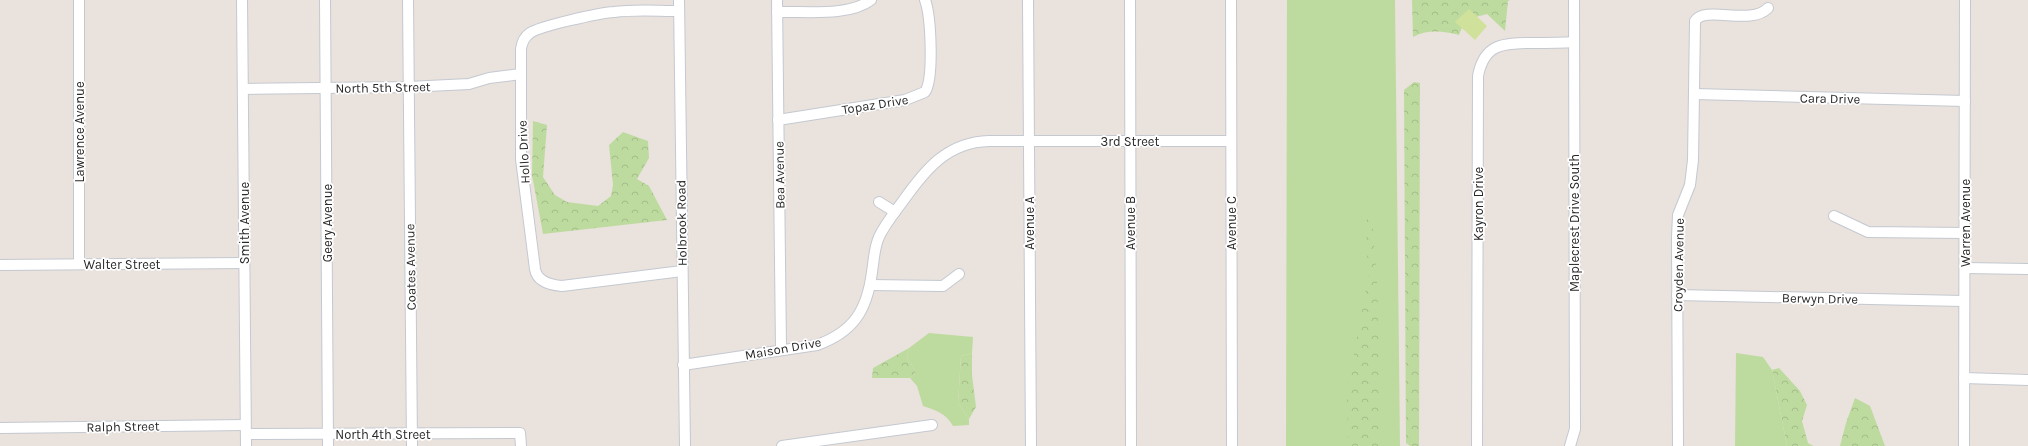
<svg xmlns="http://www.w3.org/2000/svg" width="2028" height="446" font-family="Karla,sans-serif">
<defs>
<pattern id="forest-crowns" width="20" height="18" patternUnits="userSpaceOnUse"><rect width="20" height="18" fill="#bedb9f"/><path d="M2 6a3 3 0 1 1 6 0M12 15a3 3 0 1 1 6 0" fill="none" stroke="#a3bc89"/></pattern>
</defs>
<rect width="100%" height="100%" fill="#eae2dc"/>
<g fill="#bedb9f">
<path d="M1287,0H1395L1400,446H1286Z"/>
<path d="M929,333L973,337L972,353L961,356L958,403L969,419V425L953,426C946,413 935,410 923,406L917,386L910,378L916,372L907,357L909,348Z"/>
<path d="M1736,353L1763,357L1772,370L1787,446H1735Z"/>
</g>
<g fill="url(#forest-crowns)">
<path d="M1412,0H1510L1508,1L1505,31L1487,14L1465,20L1459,35C1443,31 1427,29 1413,37Z"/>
<path d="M1414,82L1420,83L1419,446H1410L1406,443L1404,90Z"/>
<path d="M533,121L547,125L543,177L555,195L567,202L598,206L611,196L613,185L609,145L623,132L648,141L649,158L637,179L649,186L667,220L543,234L532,175Z"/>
<path d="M1370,197L1377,279L1382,446H1348L1347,391L1368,278L1366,225Z"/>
<path d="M909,348L907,357L916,372L910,378H872L873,368Z"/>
<path d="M972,353V375L976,407L969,419L958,403L961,356Z"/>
<path d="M1779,368L1800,391L1807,405L1802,421L1808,443L1813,446H1787L1772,370Z"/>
<path d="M1855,398L1870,406L1885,446H1840L1846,423Z"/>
</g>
<path fill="#d0e19b" d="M1469,9L1487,26L1475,40L1455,22Z"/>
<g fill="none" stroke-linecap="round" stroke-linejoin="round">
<defs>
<g id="minor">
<path d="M79,0V264"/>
<path d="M242,0L246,446"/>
<path d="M325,0L328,446"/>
<path d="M408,0L412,446"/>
<path d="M679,0L685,446"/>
<path d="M777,0L781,349"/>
<path d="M1028,0L1031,446"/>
<path d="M1130,0L1131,446"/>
<path d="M1231,0L1232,446"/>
<path d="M679,11C657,11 635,9 614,12C599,13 540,26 530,33C524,37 522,42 521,49V159L535,269C537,282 550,285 562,286L682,271"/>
<path d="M777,12C805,11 848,17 871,0"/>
<path d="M243,89L408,87L469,84L489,78L521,74"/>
<path d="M1695,94L1965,101"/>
<path d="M778,120L905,100L925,92C934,79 931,16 925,0"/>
<path d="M879,202L895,212"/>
<path d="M1834,216L1868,232L1964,233"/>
<path d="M0,265L244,263"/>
<path d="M1965,268L2028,269"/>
<path d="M870,285L943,286L959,274"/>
<path d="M1677,295L1963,301"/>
<path d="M683,365L817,345C853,332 867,311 872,272C874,260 874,248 879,237C885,224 895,212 903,201C925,170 947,142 989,141H1230"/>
<path d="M1964,378L2028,380"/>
<path d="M0,428L245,425"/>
<path d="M246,434L520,433L521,446"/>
<path d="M782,446L932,425"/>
<path d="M1477,446L1478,76C1484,44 1503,43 1531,43C1545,43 1560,43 1574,42"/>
<path d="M1570,446L1575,429L1574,0"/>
<path d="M1678,446L1677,237L1678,215L1690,185L1693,160L1695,21C1705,5 1751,26 1768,8"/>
<path d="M1964,446L1965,0"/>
</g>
</defs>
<use href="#minor" stroke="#c4c9d1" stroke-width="12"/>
<use href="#minor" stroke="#fff" stroke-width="10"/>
</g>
<g text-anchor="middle" stroke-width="3.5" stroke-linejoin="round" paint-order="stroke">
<g font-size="13" fill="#292929" stroke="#fff">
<text transform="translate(383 87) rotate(-1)" y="5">North 5th Street</text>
<text transform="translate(1830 98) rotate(1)" y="5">Cara Drive</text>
<text transform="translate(875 104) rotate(-9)" y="5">Topaz Drive</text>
<text transform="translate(79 132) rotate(-90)" y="5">Lawrence Avenue</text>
<text x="1130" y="146">3rd Street</text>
<text transform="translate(523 152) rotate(-93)" y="5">Hollo Drive</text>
<text transform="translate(779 175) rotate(-91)" y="5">Bea Avenue</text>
<text transform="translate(1478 204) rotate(-90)" y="5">Kayron Drive</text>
<text transform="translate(244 223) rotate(-90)" y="5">Smith Avenue</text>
<text transform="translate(327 223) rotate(-90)" y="5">Geery Avenue</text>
<text transform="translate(681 223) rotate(-91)" y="5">Holbrook Road</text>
<text transform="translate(1029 223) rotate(-90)" y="5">Avenue A</text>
<text transform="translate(1130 223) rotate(-90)" y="5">Avenue B</text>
<text transform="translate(1231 223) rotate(-90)" y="5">Avenue C</text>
<text transform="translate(1574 223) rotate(-90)" y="5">Maplecrest Drive South</text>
<text transform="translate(1965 223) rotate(-90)" y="5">Warren Avenue</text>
<text x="122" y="269">Walter Street</text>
<text transform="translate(1678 265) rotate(-89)" y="5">Croyden Avenue</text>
<text transform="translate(410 267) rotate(-91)" y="5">Coates Avenue</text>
<text transform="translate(1820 298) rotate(1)" y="5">Berwyn Drive</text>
<text transform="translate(783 348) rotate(-10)" y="5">Maison Drive</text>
<text transform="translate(123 426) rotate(-1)" y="5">Ralph Street</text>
<text x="383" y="439">North 4th Street</text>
</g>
</g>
</svg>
